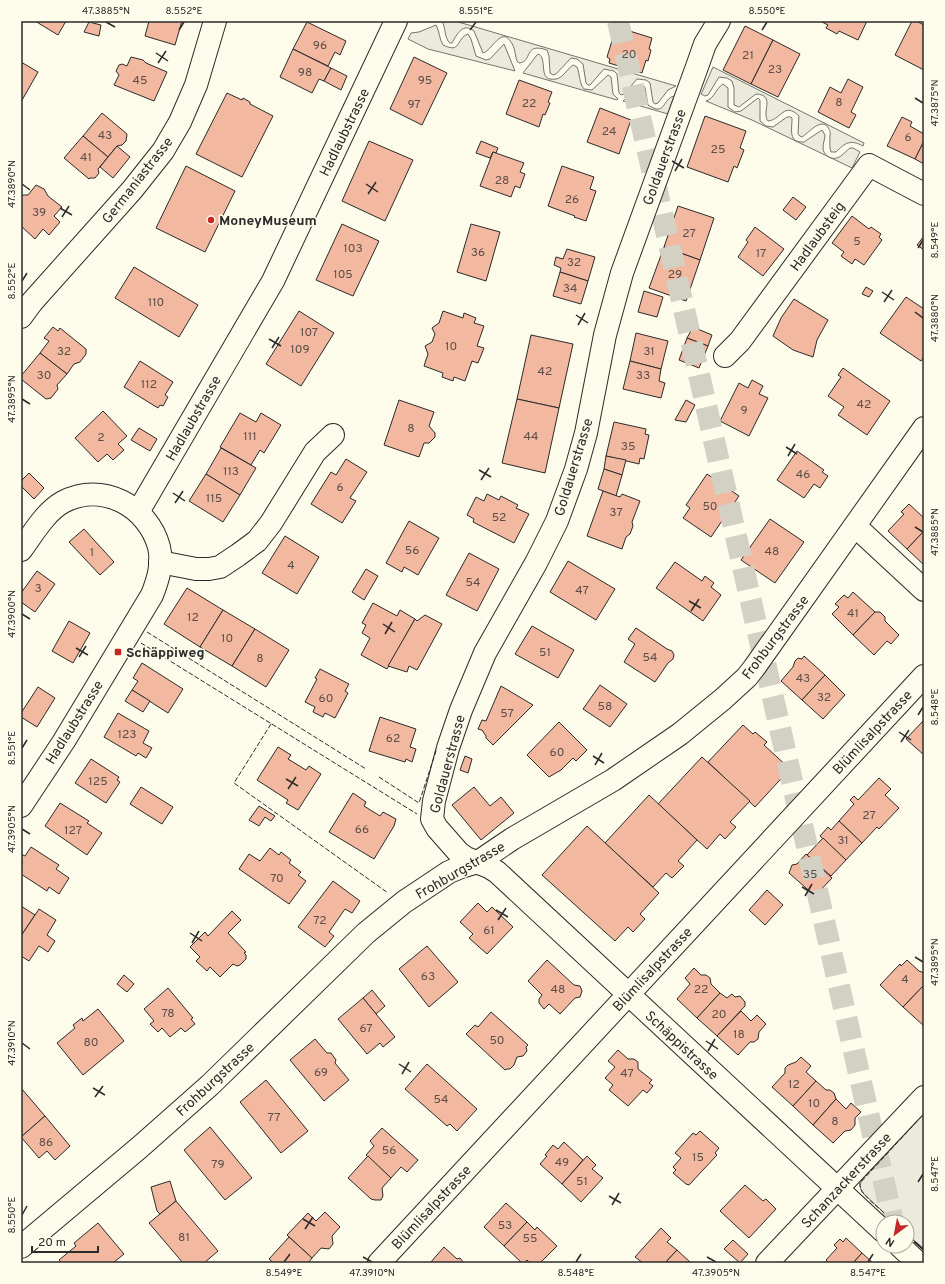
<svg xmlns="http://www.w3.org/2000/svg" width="945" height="1284" font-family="Overpass,sans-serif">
<rect width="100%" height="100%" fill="#fdfbea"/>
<g fill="#ecebdb" stroke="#74746e">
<path d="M442,21H455L676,86L668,90L658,103L655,104L653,102L650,83L646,80L637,79L624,94L621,95L619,93L617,74L614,71L604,69L590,85H588L586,83L583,64L577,59L571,58L556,74L553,75L550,73L549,56L547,50C523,42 533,62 519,63L517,61C515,55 515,47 511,42C501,26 492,51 483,53L474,31C463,22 457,34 452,43H450C444,38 446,28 442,21Z"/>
<path d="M436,25C440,32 439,39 443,45C462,54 455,39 468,34L471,39L476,56L486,60L490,59L504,44L515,71L428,49L408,39L411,33L419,32Z"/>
<path d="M539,54C548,61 537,82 556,79C563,78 567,69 573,65L577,67C580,74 579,83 584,89L592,90L608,75L611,77L613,94L618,99L617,100L523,73L537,55Z"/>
<path d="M713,67L864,143L863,146C850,139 845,143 836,152H831C829,146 830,141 830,135C831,132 829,129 827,126C820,119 808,133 802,137L800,136L798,134L799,116C784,101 781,120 768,121C761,112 776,95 756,94L739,107L734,105V88L732,81L727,78L719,77L708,95L705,96L701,94L702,92Z"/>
<path d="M723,84L728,88V107L735,112L741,111L758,98L760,100V121L766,126L773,127L787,117H791L792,118C792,130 788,143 804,142L822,130L825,135C825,139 823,143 823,148C823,154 830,160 837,158C841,157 846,151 850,148H853L860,152L852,168L752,120L706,101C715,98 715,89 723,84Z"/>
<path d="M641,85L644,86L645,88L648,105C666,117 662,99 674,96L668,114L623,101L637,87Z"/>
<path d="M924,1113V1250L907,1234V1222H894L862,1192C859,1186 860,1184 863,1178Z"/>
</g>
<g fill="#f2b8a0" stroke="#2b2b2b">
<path d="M35,21H66L58,35Z"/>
<path d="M149,21H182L175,45L145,36Z"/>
<path d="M820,21H867L858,40L839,31L837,34L826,28L828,25Z"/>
<path d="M912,21H916L924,25V70L895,55Z"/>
<path d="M89,22L101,25L99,36L84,32Z"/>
<path d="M307,22L346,41L340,55L335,52L328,66L293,49Z"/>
<path d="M745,26L773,40L751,84L723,70Z"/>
<path d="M620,28L652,38L649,49L651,50L648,61L646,60L642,73L609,63L610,59L607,57L615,31L618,32Z"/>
<path d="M773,40L800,54L778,97L751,84Z"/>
<path d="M293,49L331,68L324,81L319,79L312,93L280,77Z"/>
<path d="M131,57L143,60L146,63L167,72L154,101L114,85L119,75L116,71L119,65L122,64L127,66Z"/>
<path d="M414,57L447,73L422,125L390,109Z"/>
<path d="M21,62L38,72L21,102Z"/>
<path d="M331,68L347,76L341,90L324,81Z"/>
<path d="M848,79L863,87L851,112L856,115L849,128L818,112L830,87L841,93Z"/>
<path d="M519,80L552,92L548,102L550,103L545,115L543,114L539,127L506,114Z"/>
<path d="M227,93L242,100L243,98L250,102V104L273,116L242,177L196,154Z"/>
<path d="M600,108L631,120L619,154L587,142Z"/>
<path d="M102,113L127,134L126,141L122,145L117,146L108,157L83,136Z"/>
<path d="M705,116L746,131L740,148L744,150L737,168L734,166L728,182L687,167Z"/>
<path d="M902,117L912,122L910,126L924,134V141L915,159L887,146Z"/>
<path d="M83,136L108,157L98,169L99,173L95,178H90L89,179L64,158Z"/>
<path d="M369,141L413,160L385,221L342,201Z"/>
<path d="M481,141L498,148L496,153L493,152L490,158L476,153Z"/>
<path d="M924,141V164L915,159Z"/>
<path d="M117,146L130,157L113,178L100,167Z"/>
<path d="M493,152L524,163L520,172L525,174L520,188L515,186L511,197L480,186Z"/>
<path d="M186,166L235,191L205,252L156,228Z"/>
<path d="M562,166L594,177L590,189L596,191L586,221L574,217L575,216L548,206Z"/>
<path d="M36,185L44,189L48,196L62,207L54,216L60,222L49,235L43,229L35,239L21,226V197L23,195H28Z"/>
<path d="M793,197L806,207L796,220L783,210Z"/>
<path d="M678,206L714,218L700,260L664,247Z"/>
<path d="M852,216L869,229L871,227L881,234L879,237L882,240L864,265L855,259L852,264L841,256L844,252L832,243Z"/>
<path d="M342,224L379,241L353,296L316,280Z"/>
<path d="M471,224L500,232L486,281L457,272Z"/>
<path d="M755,227L784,249L763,276L738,257L748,242L746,240Z"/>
<path d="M924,236V250L917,245Z"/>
<path d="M664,247L700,260L686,301L649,288Z"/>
<path d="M567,249L595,257L588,281L560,272L561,268L554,265L556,257L563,259Z"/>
<path d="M134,267L198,305L179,337L115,298Z"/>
<path d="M560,272L588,281L581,304L553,296Z"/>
<path d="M866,287L873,291L869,297L862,294Z"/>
<path d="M644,291L663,297L657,317L638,312Z"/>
<path d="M906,297L924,309V357L921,361L880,333Z"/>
<path d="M794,299L828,320L817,340L813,357L793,350L773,336L781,318Z"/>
<path d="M299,311L334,333L301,386L266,364Z"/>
<path d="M443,311L463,318L464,313L476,318L474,323L484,326L477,346L484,348L478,363L472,361L465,381L454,377L453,381L442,377L443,373L424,366L428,354L425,346L432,342L435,334L432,328L439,323Z"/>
<path d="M53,327L58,331L60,328L86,349V354L80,362L74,364L67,374L40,353L49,341L44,338Z"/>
<path d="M693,327L712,335L708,346L687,338Z"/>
<path d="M636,333L668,341L661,369L630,361Z"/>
<path d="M531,335L573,344L559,408L517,399Z"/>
<path d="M687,338L708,346L699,368L679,360Z"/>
<path d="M40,353L67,374L57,385L58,389L51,398L46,399L21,379V376Z"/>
<path d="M140,361L173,382L165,395L168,397L163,406L160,405L158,408L124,387Z"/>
<path d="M630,361L661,369L659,381L665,383L661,398L623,389Z"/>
<path d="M843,368L890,401L867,435L838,415L844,407L828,396L841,377L838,375Z"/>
<path d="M752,380L763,386L759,394L768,398L749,436L720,421L739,383L748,388Z"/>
<path d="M517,399L559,408L545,473L502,463Z"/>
<path d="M399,400L434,412L429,426L435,433V437L429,443H424L419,457L384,445Z"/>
<path d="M686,400L695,405L686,422L675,420Z"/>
<path d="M103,411L127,436L118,444L124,450L113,460L107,454L98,462L75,438Z"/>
<path d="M240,413L256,422L261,413L281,425L264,453L260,450L251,465L220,447Z"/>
<path d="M614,422L646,429L645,434L649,435L644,459L640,458L639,464L606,456Z"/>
<path d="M139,428L157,439L150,451L131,440Z"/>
<path d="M221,448L256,468L240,495L206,474Z"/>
<path d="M797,451L824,470L822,472L828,476L820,488L814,484L804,498L777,480Z"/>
<path d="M606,456L626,460L622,475L604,469Z"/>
<path d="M346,459L367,472L350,498L356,501L342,523L311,504L331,472L336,475Z"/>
<path d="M604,469L622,475L616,496L598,489Z"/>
<path d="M29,473L44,488L34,499L21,486V481Z"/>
<path d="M206,474L240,495L223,522L189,501Z"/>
<path d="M707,474L739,496L711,537L683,518L690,508L686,505Z"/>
<path d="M603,491L620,497L622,494L640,501L632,522L633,526L630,534L626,537L622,549L587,536Z"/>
<path d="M487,494L499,500L501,496L518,505L516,508L529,514L514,543L473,522L474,519L467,515L476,497L484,501Z"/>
<path d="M909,504L924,518V531L907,549L888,531L904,514L901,512Z"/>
<path d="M770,519L804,542L775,583L741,560Z"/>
<path d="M409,521L439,538L418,575L404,567L402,572L386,563Z"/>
<path d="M84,529L114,562L100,575L69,542Z"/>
<path d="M924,531V565L907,549Z"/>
<path d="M285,536L319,557L297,594L262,573Z"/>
<path d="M469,553L499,569L477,611L446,595Z"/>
<path d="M568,561L615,589L596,620L550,592Z"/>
<path d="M675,562L702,581L705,576L714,583L711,587L721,595L703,621L656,588Z"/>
<path d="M366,569L378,576L364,600L352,592Z"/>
<path d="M37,571L55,584L35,612L21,602V593Z"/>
<path d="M187,588L223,610L200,647L164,624Z"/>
<path d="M853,592L875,612L853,635L832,614L839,607L835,604L844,595L848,598Z"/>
<path d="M373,603L397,616L400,610L415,619L387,669L361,655L370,638L362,633L366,625L362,623Z"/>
<path d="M223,610L255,629L232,666L200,647Z"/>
<path d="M875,612H880L885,617V621L899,635L891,644L887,641L874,655L853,635Z"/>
<path d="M425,615L442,624L417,670L409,666L407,672L388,666L415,619L417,621Z"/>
<path d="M69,621L90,633L73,663L52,651Z"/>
<path d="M532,626L574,650L558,678L515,654Z"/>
<path d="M636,628L667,649L672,651L674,655L673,659L668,663L655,682L624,662L635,644L628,639Z"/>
<path d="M255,629L289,650L266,687L232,666Z"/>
<path d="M804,656L825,675L802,700L781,681L793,667L795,661L798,658L802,659Z"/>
<path d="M142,663L183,689L168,713L132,690L138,681L133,678Z"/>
<path d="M320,669L349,684L345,691L348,693L335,718L325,713L323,717L313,712L315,707L305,702L317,679L315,678Z"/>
<path d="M825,675L845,695L823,719L802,700Z"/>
<path d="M600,685L627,704L610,727L583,709Z"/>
<path d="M501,686L533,705L493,745L486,738V736L482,730L478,729L482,720L486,721Z"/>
<path d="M38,687L55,698L37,727L21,717V713Z"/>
<path d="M132,690L150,701L143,712L125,701Z"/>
<path d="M118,713L149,731L143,743L152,748L146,758L138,753L136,756L104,737Z"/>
<path d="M380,717L416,729L410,747L416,749L412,762L406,759L405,762L369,751Z"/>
<path d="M923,721L924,722V755L906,739Z"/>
<path d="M559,722L587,750L576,761L573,758L561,770L549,777L527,755Z"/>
<path d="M743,725L753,734L755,732L767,742L764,745L790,769L755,807L708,762Z"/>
<path d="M278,747L291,755L288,759L306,770L309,766L321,774L298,810L286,803L288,800L257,780Z"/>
<path d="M465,756L472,759L468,773L460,770Z"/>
<path d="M702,757L750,801L730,822L736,827L725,839L720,834L707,849L658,804Z"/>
<path d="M91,759L119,777L117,780L120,782L106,803L75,783Z"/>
<path d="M879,778L891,789L885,795L899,808L879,829L877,827L862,843L839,821L854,804L850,800L854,796L858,800Z"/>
<path d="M141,787L173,807L162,824L130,804Z"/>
<path d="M474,787L490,806L501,797L514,813L481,840L452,805Z"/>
<path d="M353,793L366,802L364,806L380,816L383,812L396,819L394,826L374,859L329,832Z"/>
<path d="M649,795L697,840L678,861L684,866L672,878L666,873L653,887L605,843Z"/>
<path d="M60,803L89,821L87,823L102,833L87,855L45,826Z"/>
<path d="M259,806L275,816L271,821L265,817L259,826L249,820Z"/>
<path d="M839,821L862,843L846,860L820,836L828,827L831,830Z"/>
<path d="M587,826L659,893L640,914L645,919L633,932L628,927L615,941L542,875Z"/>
<path d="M823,838L846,860L831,876L807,855Z"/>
<path d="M31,847L59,865L56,869L69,878L59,894L49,887L47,891L21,874L22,861L21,854L25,856Z"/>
<path d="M270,848L279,855L281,852L291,860L289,863L301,872L298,875L306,881L289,904L239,869L249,854L260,861Z"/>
<path d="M806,854L832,878L815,896L789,873L792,865L797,864Z"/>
<path d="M333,881L360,901L352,913L345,909L329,932L334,936L325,947L298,927Z"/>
<path d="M767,890L783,905L765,925L749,910Z"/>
<path d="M478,903L487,912L492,907L513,927L487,954L469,938L473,934L460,922Z"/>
<path d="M21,906L35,915L21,936Z"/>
<path d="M39,909L56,920L47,935L55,941L48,952L39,946L29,961L21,956V936Z"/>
<path d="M232,911L241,920L228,933L246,952L244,953L246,955V959L240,965L237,966L233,964L220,977L210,967L207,971L196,961L200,957L190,947L205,932L208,936Z"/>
<path d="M427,946L458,982L429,1007L399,969Z"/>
<path d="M547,960L574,985L580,986L582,991L580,997L575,998L560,1014L549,1004L544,1009L539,1003V999L542,995L528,981Z"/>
<path d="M907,960L919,971L924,973V985L903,1007L880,985L900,964L901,966Z"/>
<path d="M694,968L701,975H706L710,978L711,984L720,993L697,1018L677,999L690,984L685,978Z"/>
<path d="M124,975L134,984L127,992L117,984Z"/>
<path d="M924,985V1026L903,1007Z"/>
<path d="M168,988L193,1018L191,1019L195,1024L185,1032L181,1028L170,1037L162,1028L158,1032L150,1024L154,1021L144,1009Z"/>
<path d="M372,990L385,1006L376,1014L363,998Z"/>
<path d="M720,993L727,998L732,994L735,997L740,996L745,1002V1006L717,1036L697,1018Z"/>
<path d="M363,998L395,1037L383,1047L380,1043L367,1054L338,1019Z"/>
<path d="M98,1009L124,1041L83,1075L57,1043L75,1028L73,1025L82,1018L83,1021Z"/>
<path d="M741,1011L751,1021L757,1015L766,1024L759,1032L758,1039L754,1042H750L738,1055L717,1036Z"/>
<path d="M491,1012L528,1045L526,1047L527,1051L523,1056L517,1057L514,1065L510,1069H507L505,1070L466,1034L475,1025L478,1027Z"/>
<path d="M315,1039L327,1053H331L336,1060L335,1063L349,1080L324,1101L290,1060Z"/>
<path d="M618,1050L628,1059H634L638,1062V1069L652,1080L649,1083L653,1086L647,1093L643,1090L628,1106L609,1090L613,1085L605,1078L615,1067L608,1061Z"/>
<path d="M801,1057L811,1066L806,1072L816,1081L793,1106L772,1087L785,1073V1068L788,1065L796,1062Z"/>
<path d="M427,1064L477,1109L457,1131L450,1124L447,1126L405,1089Z"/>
<path d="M266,1080L308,1131L281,1153L240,1102Z"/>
<path d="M816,1081L826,1090H830L834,1093L836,1099L813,1125L793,1106Z"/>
<path d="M21,1088L45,1116L21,1137Z"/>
<path d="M836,1099L846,1109L851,1103L861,1112L855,1118V1125L851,1130L845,1131L833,1143L813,1125Z"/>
<path d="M45,1116L70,1146L55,1160L47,1151L39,1158L21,1137Z"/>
<path d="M210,1127L252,1178L225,1200L184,1150Z"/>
<path d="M382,1128L418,1160L407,1172L401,1167L391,1178L366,1155L374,1146L370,1141Z"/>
<path d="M700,1131L719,1148L715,1153L717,1155L689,1185L686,1184L673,1173L676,1170L673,1167L681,1158L675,1153L693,1133L696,1135Z"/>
<path d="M564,1142L583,1160L562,1184L540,1164L547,1156L545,1155L553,1145L558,1149Z"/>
<path d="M368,1156L391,1178L382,1188L383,1196L381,1200H375L371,1199L348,1178Z"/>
<path d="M587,1156L596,1165L592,1169L603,1178L581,1202L562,1184Z"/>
<path d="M170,1181L176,1201L160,1214L157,1211L151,1187Z"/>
<path d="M745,1185L763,1201L766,1199L776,1209L749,1238L720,1211Z"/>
<path d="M176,1201L218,1251L204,1263H183L149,1223Z"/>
<path d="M506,1203L527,1222L504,1246L484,1227Z"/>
<path d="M325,1212L340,1227L332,1236L333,1244L329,1249L321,1248L312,1258L287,1235L308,1213L316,1221Z"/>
<path d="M527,1222L535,1230L537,1227L557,1246L540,1263H530L527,1260L524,1263H522L504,1246Z"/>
<path d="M98,1223L124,1254L113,1263H62L59,1260L76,1246L74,1243Z"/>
<path d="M661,1228L671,1238L667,1242L677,1250L665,1263H643L635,1257Z"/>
<path d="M289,1237L312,1258L308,1263H274L269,1259Z"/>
<path d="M846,1238L862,1253L853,1263H829L826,1260L837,1248L834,1245L840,1239L843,1242Z"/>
<path d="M733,1240L748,1254L740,1263L724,1249Z"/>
<path d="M444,1247L457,1259L460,1258L464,1263H430Z"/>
<path d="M677,1250L691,1263H665Z"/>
<path d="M862,1253L873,1263H853Z"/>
</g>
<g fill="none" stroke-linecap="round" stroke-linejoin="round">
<path stroke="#d3d1c4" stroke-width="22" stroke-dasharray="22 11" stroke-linecap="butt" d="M618,21L893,1222"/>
<defs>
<g id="minor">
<path d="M719,21L705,44L698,64L622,273L605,335L586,433L576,469L557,521L536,563L485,653L461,710L448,748L434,801L432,819L437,828L459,853L466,858L489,867L497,872L883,1231"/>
<path d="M21,317L32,302L132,190L163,151L180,122L196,85L215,21"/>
<path d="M725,356L740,341L869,165L924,194"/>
<path d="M138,512L273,281L396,21"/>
<path d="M855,526L924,590"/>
<path d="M21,550C33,534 45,512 63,502C102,481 148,506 159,547C163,564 158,580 152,595L64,741L21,806"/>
<path d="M160,562L196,569H209L220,567L238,555L257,541L271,523L315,452L333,435"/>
<path d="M900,1246L918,1263"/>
<path d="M21,1247L140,1147L210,1085L366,933L404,902L449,872L461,867L478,862L512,839L613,780L680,734L723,699L747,677L754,668L924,428"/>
<path d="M379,1263L924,676"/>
<path d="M767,1263L924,1097"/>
</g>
</defs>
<use href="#minor" stroke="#2b2b2b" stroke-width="24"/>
<use href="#minor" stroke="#fdfbea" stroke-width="22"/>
<g stroke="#2b2b2b" stroke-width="1" stroke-dasharray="5 2" stroke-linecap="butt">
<path d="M147,632L366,769"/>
<path d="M141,643L417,814"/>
<path d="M271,724L234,783L388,893"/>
<path d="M379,777L419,803L437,748"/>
<path d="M884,1213C877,1206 858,1193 860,1183L921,1117"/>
<path d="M890,1218L894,1222"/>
<path d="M907,1234L924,1250"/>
</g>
<path stroke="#2b2b2b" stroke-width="2" d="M915,1242L924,1250"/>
</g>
<path fill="none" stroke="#2b2b2b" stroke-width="1.5" d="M106,22L115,27M179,30L184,22M470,30L476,22M762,30L767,22M156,53L168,61M158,63L166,51M915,98L923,103M672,161L684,168M675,171L682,159M22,184L30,190M366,184L378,192M368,194L376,182M60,208L72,215M62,217L69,206M918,248L923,240M22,281L27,273M882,292L894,300M884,302L892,290M915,312L923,318M576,315L588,323M578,325L585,313M269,339L281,346M272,348L279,337M22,399L30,404M786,447L797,454M788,456L795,444M479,470L491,477M481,480L489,468M173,493L185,501M175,503L183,491M915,527L923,532M689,601L701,608M691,611L699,599M22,614L30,619M383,624L395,632M385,634L392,622M76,648L88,655M79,657L86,646M918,715L923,707M899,732L911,740M901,742L909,730M22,748L27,740M593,756L604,763M595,765L602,753M286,779L298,786M288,789L296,777M22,829L30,834M802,887L814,894M805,896L812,884M496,910L508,917M498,920L506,908M190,933L202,941M192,943L199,931M915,957L923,962M706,1041L718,1049M22,1043L30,1049M708,1051L715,1039M399,1064L411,1072M402,1074L409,1062M93,1088L105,1095M95,1097L103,1086M918,1182L923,1174M609,1196L621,1203M612,1205L619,1193M22,1215L27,1206M303,1219L315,1226M305,1229L313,1217M363,1257L372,1262M707,1257L716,1262M284,1262L290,1254M576,1262L581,1254M868,1262L873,1254"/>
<g fill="#c62828" stroke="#fdfbea" stroke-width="1.5">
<circle cx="211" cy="220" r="4"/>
<rect x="114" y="648" width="8" height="8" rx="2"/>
</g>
<g text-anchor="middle" stroke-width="3" stroke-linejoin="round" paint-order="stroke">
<g font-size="12" fill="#5d4e48">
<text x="320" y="49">96</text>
<text x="629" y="58">20</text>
<text x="748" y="59">21</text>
<text x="775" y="73">23</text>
<text x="305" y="76">98</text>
<text x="140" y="84">45</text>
<text x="425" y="84">95</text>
<text x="839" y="106">8</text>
<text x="529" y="107">22</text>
<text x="414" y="108">97</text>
<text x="609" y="135">24</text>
<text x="105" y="139">43</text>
<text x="908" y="141">6</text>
<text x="718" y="153">25</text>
<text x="86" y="161">41</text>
<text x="502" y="184">28</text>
<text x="572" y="203">26</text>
<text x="39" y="216">39</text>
<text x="689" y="237">27</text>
<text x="857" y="245">5</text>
<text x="353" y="252">103</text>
<text x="478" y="256">36</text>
<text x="761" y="257">17</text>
<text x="574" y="266">32</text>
<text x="343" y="278">105</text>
<text x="675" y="278">29</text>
<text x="570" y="292">34</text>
<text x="156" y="306">110</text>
<text x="309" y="336">107</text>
<text x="451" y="350">10</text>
<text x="300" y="353">109</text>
<text x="64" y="355">32</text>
<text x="649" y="355">31</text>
<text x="545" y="375">42</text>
<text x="44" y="379">30</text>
<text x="643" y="379">33</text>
<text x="149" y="388">112</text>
<text x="864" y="408">42</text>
<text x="744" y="414">9</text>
<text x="411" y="432">8</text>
<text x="250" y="440">111</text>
<text x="531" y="440">44</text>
<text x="101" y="441">2</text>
<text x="628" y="450">35</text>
<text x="231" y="475">113</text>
<text x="803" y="478">46</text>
<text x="340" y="491">6</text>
<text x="214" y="502">115</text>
<text x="710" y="510">50</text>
<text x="616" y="516">37</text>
<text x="499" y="521">52</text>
<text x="412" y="554">56</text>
<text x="772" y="555">48</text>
<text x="92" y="556">1</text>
<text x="291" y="569">4</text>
<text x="473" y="586">54</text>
<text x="38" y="592">3</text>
<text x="582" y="594">47</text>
<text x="853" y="617">41</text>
<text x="193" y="621">12</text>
<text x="227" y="642">10</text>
<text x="545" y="656">51</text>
<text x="650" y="661">54</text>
<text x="260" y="662">8</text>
<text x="803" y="682">43</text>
<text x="824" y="701">32</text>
<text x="326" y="702">60</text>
<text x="605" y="710">58</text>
<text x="507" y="717">57</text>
<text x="127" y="738">123</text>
<text x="393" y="742">62</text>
<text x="557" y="756">60</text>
<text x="98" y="785">125</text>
<text x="869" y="819">27</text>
<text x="362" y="833">66</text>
<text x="73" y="834">127</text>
<text x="843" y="844">31</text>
<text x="810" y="878">35</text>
<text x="277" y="882">70</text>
<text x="320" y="924">72</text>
<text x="489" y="934">61</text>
<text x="428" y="980">63</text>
<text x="905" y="983">4</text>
<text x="558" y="993">48</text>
<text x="701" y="993">22</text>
<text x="168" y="1017">78</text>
<text x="719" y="1018">20</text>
<text x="366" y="1032">67</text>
<text x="739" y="1038">18</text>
<text x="497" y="1044">50</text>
<text x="91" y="1046">80</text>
<text x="321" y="1076">69</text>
<text x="627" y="1077">47</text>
<text x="794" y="1088">12</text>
<text x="441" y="1103">54</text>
<text x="814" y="1107">10</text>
<text x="274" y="1121">77</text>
<text x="835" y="1125">8</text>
<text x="46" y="1146">86</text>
<text x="389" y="1154">56</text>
<text x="698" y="1161">15</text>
<text x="562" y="1166">49</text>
<text x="218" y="1168">79</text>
<text x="582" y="1185">51</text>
<text x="505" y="1229">53</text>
<text x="184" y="1241">81</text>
<text x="530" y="1242">55</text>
</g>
<g font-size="14" fill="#2b2b2b" stroke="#fdfbea">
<text transform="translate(344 132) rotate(-64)" y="5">Hadlaubstrasse</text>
<text transform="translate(664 157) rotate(-70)" y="5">Goldauerstrasse</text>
<text transform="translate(137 180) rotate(-52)" y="5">Germaniastrasse</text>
<text transform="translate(817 236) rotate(-54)" y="5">Hadlaubsteig</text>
<text transform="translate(193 418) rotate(-60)" y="5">Hadlaubstrasse</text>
<text transform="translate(573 467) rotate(-73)" y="5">Goldauerstrasse</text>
<text transform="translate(775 637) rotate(-53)" y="5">Frohburgstrasse</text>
<text transform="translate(74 722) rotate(-58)" y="5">Hadlaubstrasse</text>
<text transform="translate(872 732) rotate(-47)" y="5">Blümlisalpstrasse</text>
<text transform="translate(447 764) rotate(-75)" y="5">Goldauerstrasse</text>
<text transform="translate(460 870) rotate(-30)" y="5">Frohburgstrasse</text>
<text transform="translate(652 969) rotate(-47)" y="5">Blümlisalpstrasse</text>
<text transform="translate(682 1045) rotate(43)" y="5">Schäppistrasse</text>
<text transform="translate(215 1079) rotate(-43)" y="5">Frohburgstrasse</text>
<text transform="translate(846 1180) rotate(-47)" y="5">Schanzackerstrasse</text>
<text transform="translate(431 1207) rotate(-47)" y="5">Blümlisalpstrasse</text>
</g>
<g font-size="14" font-weight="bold" fill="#2b2b2b" stroke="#fdfbea" text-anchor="start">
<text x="219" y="225">MoneyMuseum</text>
<text x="126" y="657">Schäppiweg</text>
</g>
</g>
<rect width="945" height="1284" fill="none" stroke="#fdfbea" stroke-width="44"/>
<g transform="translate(895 1234) rotate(212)"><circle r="19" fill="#fdfbea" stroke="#a9a89e"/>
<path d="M0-3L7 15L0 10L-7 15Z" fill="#c62828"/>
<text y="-6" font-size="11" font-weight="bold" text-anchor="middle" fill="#2b2b2b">N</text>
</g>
<path d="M32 1246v6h66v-6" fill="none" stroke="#2b2b2b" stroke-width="2"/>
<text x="38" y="1246" font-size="12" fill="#2b2b2b" stroke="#fdfbea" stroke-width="3" paint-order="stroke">20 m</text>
<rect x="22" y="22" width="901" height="1240" fill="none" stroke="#2b2b2b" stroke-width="1.5"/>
<g font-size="10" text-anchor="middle" fill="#2b2b2b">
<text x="106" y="14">47.3885°N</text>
<text x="184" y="14">8.552°E</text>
<text x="476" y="14">8.551°E</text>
<text x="767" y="14">8.550°E</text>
<text transform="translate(934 103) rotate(-90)" y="4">47.3875°N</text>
<text transform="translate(11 184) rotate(-90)" y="4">47.3890°N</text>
<text transform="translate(934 240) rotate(-90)" y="4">8.549°E</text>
<text transform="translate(11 281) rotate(-90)" y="4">8.552°E</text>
<text transform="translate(934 318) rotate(-90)" y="4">47.3880°N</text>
<text transform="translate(11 399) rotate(-90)" y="4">47.3895°N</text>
<text transform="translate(934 532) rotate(-90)" y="4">47.3885°N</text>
<text transform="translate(11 614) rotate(-90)" y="4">47.3900°N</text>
<text transform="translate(934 707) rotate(-90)" y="4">8.548°E</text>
<text transform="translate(11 748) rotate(-90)" y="4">8.551°E</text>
<text transform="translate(11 829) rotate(-90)" y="4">47.3905°N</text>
<text transform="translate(934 962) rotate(-90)" y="4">47.3895°N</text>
<text transform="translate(11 1043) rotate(-90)" y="4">47.3910°N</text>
<text transform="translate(934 1174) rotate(-90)" y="4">8.547°E</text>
<text transform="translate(11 1215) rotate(-90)" y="4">8.550°E</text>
<text x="284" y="1276">8.549°E</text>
<text x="372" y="1276">47.3910°N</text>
<text x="576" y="1276">8.548°E</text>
<text x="716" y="1276">47.3905°N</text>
<text x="868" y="1276">8.547°E</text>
</g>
</svg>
